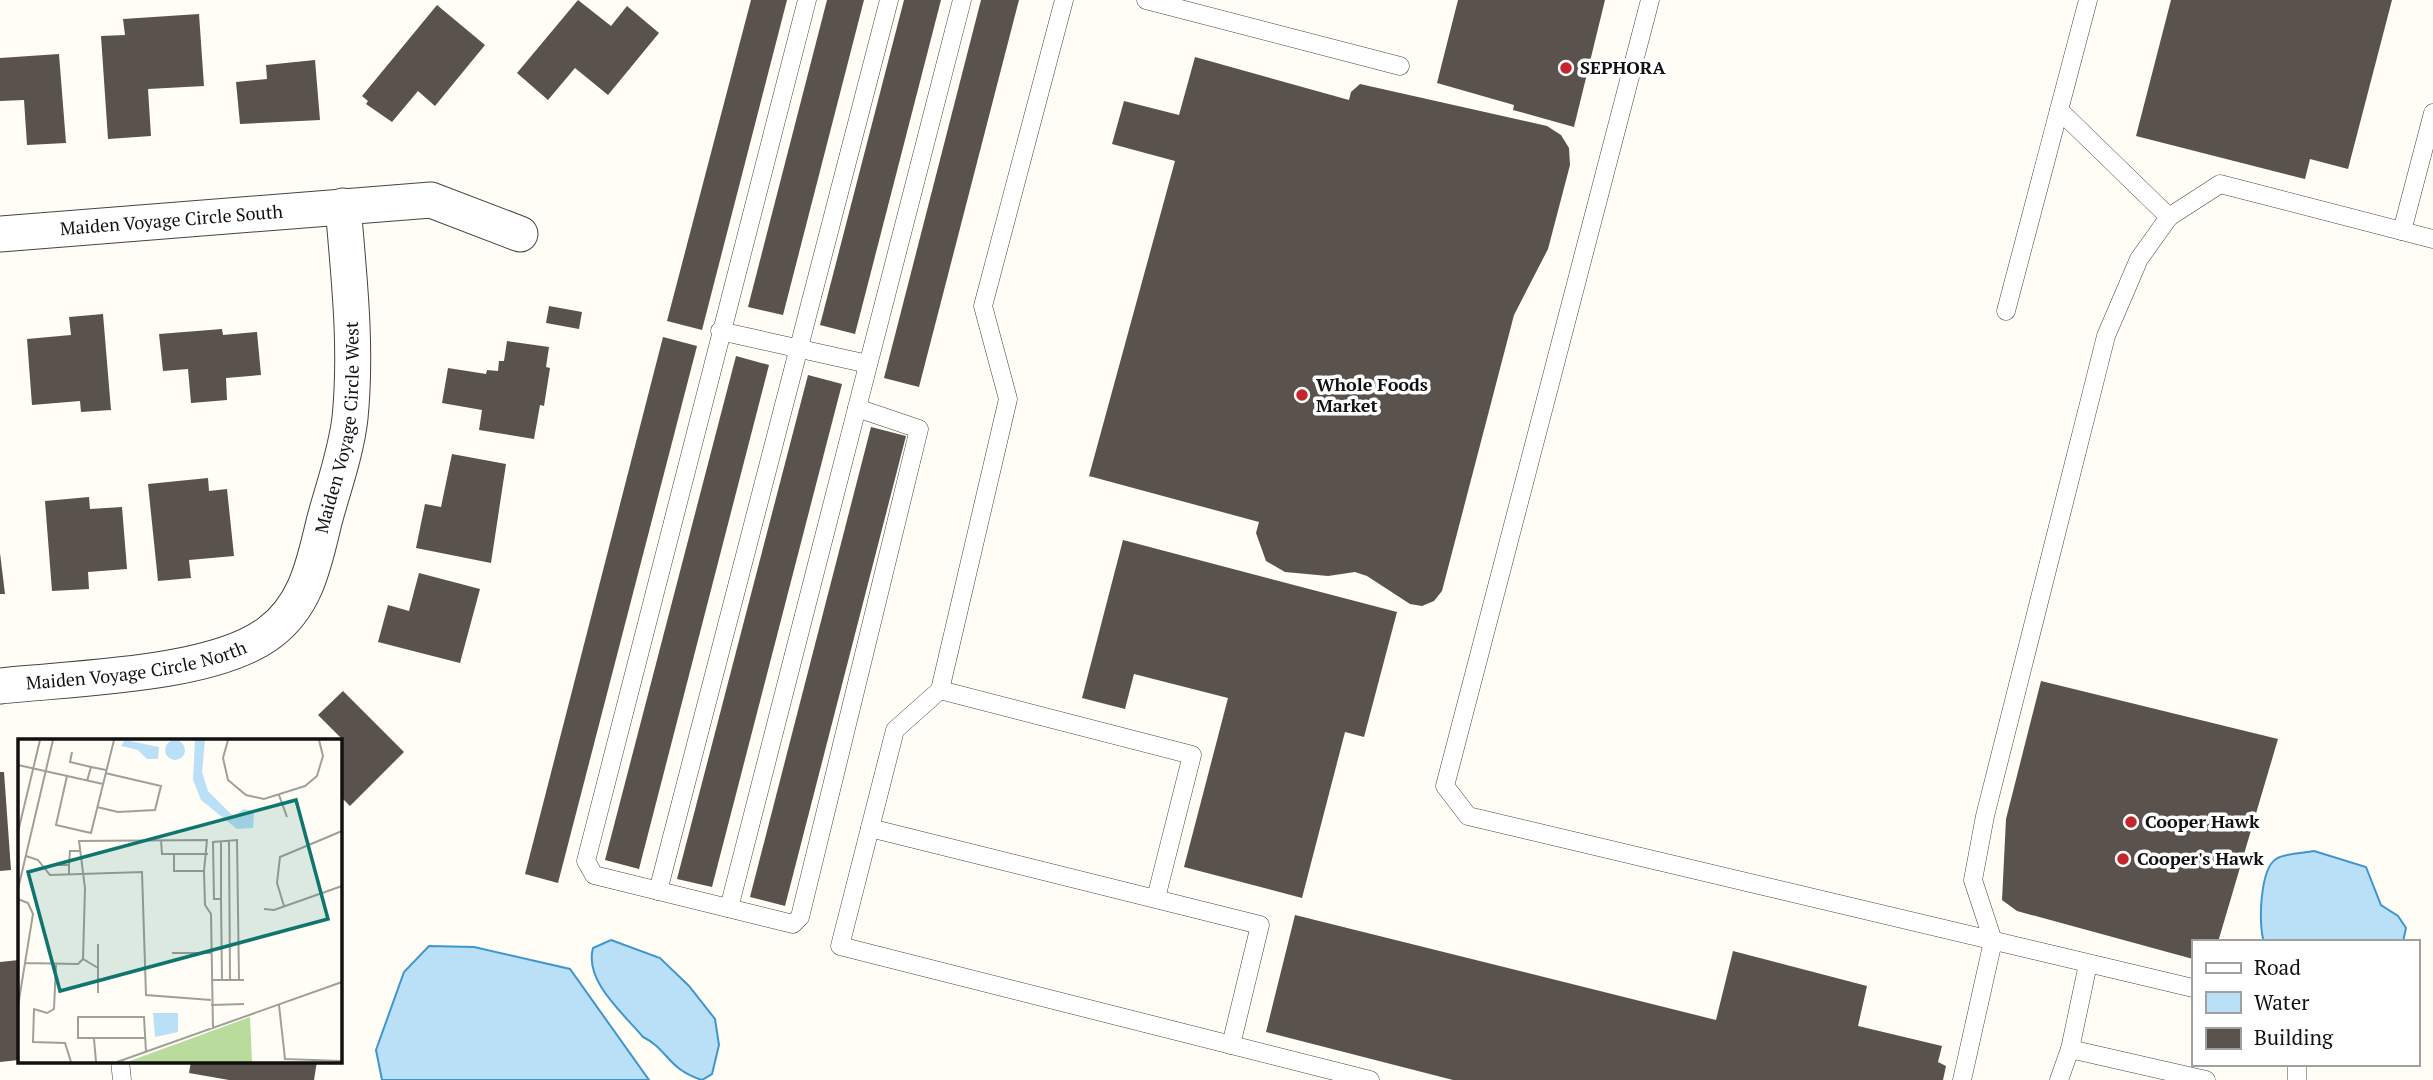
<svg xmlns="http://www.w3.org/2000/svg" width="2433" height="1080" font-family="'PT Serif',serif">
<rect width="100%" height="100%" fill="#fffdf5"/>
<g fill="#b9e0f7" stroke="#3f96cf" stroke-width="2">
<path d="M2314,851L2366,867L2381,905L2398,916L2406,928L2403,942H2264C2258,925 2260,869 2276,859C2286,853 2303,853 2314,851Z"/>
<path d="M611,940L660,958L689,986L715,1019L719,1045L712,1074L702,1080C667,1069 668,1049 643,1037C623,1013 584,981 593,948Z"/>
<path d="M429,946L474,947L570,969L649,1080H382L376,1050L404,972Z"/>
</g>
<g fill="#5a524d">
<path d="M578,0L611,26L627,6L659,33L608,95L575,68L548,100L517,73Z"/>
<path d="M751,0H787L702,330L667,321Z"/>
<path d="M827,0H864L783,315L748,307Z"/>
<path d="M904,0H941L855,334L820,325Z"/>
<path d="M981,0H1019L919,387L884,378Z"/>
<path d="M1458,0H1605L1574,127L1513,110L1514,105L1437,83Z"/>
<path d="M2171,0H2392L2348,169L2310,159L2305,179L2136,136Z"/>
<path d="M437,5L485,45L435,106L418,91L392,122L366,104L368,101L362,96Z"/>
<path d="M199,14L204,86L148,89L151,136L108,139L101,36L125,35L123,19Z"/>
<path d="M59,54L66,143L27,145L24,100L0,101V58Z"/>
<path d="M1195,57L1349,100L1351,92L1360,84L1547,126L1561,135L1569,148L1570,165L1548,249L1514,315L1442,591L1434,601L1422,606L1410,604L1367,576L1355,572L1328,576L1285,572L1266,561L1256,533L1259,522L1089,476L1175,161L1112,144L1124,101L1179,115Z"/>
<path d="M315,60L320,120L240,124L236,82L267,79L266,65Z"/>
<path d="M549,306L582,312L579,329L546,323Z"/>
<path d="M103,314L111,410L81,412L80,401L32,405L27,339L71,335L69,317Z"/>
<path d="M222,329L223,335L257,332L261,375L226,378L227,400L191,403L188,369L163,371L159,334Z"/>
<path d="M663,337L697,346L558,883L525,874Z"/>
<path d="M507,341L549,347L546,367L550,368L544,406L540,405L534,439L479,430L482,410L442,403L448,368L486,374L487,370L498,371L499,361H504Z"/>
<path d="M736,356L769,365L639,869L605,860Z"/>
<path d="M808,375L842,384L712,887L677,879Z"/>
<path d="M871,427L906,436L785,906L750,897Z"/>
<path d="M452,454L506,464L491,563L416,548L425,504L441,507Z"/>
<path d="M208,478L209,491L227,489L234,556L189,560L191,578L158,581L148,484Z"/>
<path d="M89,497L90,509L122,507L127,569L88,572L89,589L52,591L45,501Z"/>
<path d="M1123,540L1397,612L1364,737L1345,732L1302,898L1184,867L1228,698L1134,674L1125,709L1082,698Z"/>
<path d="M0,553L5,594H0Z"/>
<path d="M419,573L480,589L460,663L378,642L388,605L409,611Z"/>
<path d="M2041,681L2278,739L2218,942H2193V959L2017,911L2002,900L2006,819Z"/>
<path d="M343,691L404,752L350,806L340,796L341,738L318,715Z"/>
<path d="M0,772H4L11,870L0,871Z"/>
<path d="M1295,915L1716,1020L1733,951L1867,986L1858,1026L1942,1046L1938,1062L1946,1066L1943,1080H1453L1266,1032Z"/>
<path d="M19,960V1060L0,1062V962Z"/>
<path d="M191,1061H317L314,1080H229L189,1073Z"/>
</g>
<g fill="none" stroke-linecap="round" stroke-linejoin="round">
<defs>
<g id="lane">
<path d="M807,0L586,861L594,875L793,924L800,917L919,429L857,408L962,0"/>
<path d="M1064,0L983,306L1008,399L940,690L895,730L840,946L1370,1080"/>
<path d="M1146,0L1400,66"/>
<path d="M1650,0L1445,786L1468,816L2193,988"/>
<path d="M2059,110L2169,217L2220,184L2433,239"/>
<path d="M2402,231L2433,113"/>
<path d="M2006,311L2088,0"/>
<path d="M720,331L868,364"/>
<path d="M940,690L1192,755L1156,898"/>
<path d="M870,828L1260,925L1231,1045"/>
<path d="M658,891L889,0"/>
<path d="M729,908L857,408"/>
<path d="M2088,964L2070,1049L2206,1080"/>
<path d="M120,1061L122,1080"/>
<path d="M2297,1064V1080"/>
<path d="M1962,1080L1993,941L1973,880L1985,816L2106,336L2139,259L2169,217"/>
<path d="M2059,1080L2070,1049"/>
</g>
<g id="street">
<path id="s1" d="M0,234L431,200L520,234"/>
<path id="s2" d="M0,686C72,678 212,676 269,633C306,606 314,564 324,522C333,488 346,453 350,418C357,347 349,277 343,206"/>
</g>
</defs>
<use href="#lane" stroke="#444" stroke-width="19"/>
<use href="#street" stroke="#444" stroke-width="37"/>
<use href="#lane" stroke="#fff" stroke-width="18"/>
<use href="#street" stroke="#fff" stroke-width="35"/>
</g>
<g fill="#c4262e" stroke="#fff" stroke-width="2.5">
<circle cx="1566" cy="68" r="7"/>
<circle cx="1302" cy="395" r="7"/>
<circle cx="2131" cy="822" r="7"/>
<circle cx="2123" cy="859" r="7"/>
</g>
<g text-anchor="middle" stroke-width="7" stroke-linejoin="round" paint-order="stroke">
<g font-size="18" font-weight="bold" fill="#111" stroke="#fff" text-anchor="start">
<text x="1580" y="74">SEPHORA</text>
<text x="1316" y="391">Whole Foods<tspan x="1316" dy="21">Market</tspan></text>
<text x="2145" y="828">Cooper Hawk</text>
<text x="2137" y="865">Cooper's Hawk</text>
</g>
<g font-size="18" fill="#111" stroke="#fff">
<text dy="6" stroke="none"><textPath href="#s1" startOffset="172">Maiden Voyage Circle South</textPath></text>
<text dy="6" stroke="none"><textPath href="#s2" startOffset="500">Maiden Voyage Circle West</textPath></text>
<text dy="6" stroke="none"><textPath href="#s2" startOffset="138">Maiden Voyage Circle North</textPath></text>
</g>
</g>
<g transform="translate(18 739)">
<rect width="324" height="324" fill="#fffdf5"/>
<path d="M232,278L234,323H109Z" fill="#b9dc9c"/>
<path d="M107,1L141,8L140,20H129L120,11L103,7ZM177,1H187L184,33L190,52L215,77L226,70L236,72L235,89L219,90L183,61L175,41ZM147 11a10 10 0 1 1 20 0a10 10 0 1 1-20 0ZM135,274H160V293L137,298Z" fill="#b9e0f7"/>
<path fill="none" stroke="#a09f9a" stroke-width="2" d="M210,1L205,19L210,41L228,56L246,60L287,47L299,37L305,17L301,1M54,13L52,23L73,28M0,26L85,45M49,37L38,86L73,94L96,1M69,42L73,28L88,31M261,56L269,78M79,68L100,73L137,71L143,47L87,34M0,93L22,1M143,101L144,115H190M211,101L212,241M203,102V160M156,115V132H186M8,117L20,121L32,136L124,133L128,256L193,261M35,126H51V136M51,126L52,112H62M0,150L35,1M0,160L10,164L15,175L0,267M266,167L259,144L262,118L324,92M246,170L256,171L324,147M80,205V254M154,214H193M65,220L67,149L61,102L189,101L186,132L187,166L193,175L195,289M7,224L60,225L65,220L80,229M38,226L36,270L29,274L16,270L15,303L47,304L53,323M193,241H226M204,241L203,160H196L195,103L219,101L221,241M193,266L226,265M261,266L267,320L324,322M127,299H60V278H126L128,313M76,300L78,323M99,323L324,243"/>
<path fill="#0f766e" fill-opacity="0.15" stroke="#0f766e" stroke-width="3.5" d="M278,61L310,180L42,252L10,133Z"/>
<rect width="324" height="324" fill="none" stroke="#111" stroke-width="3.5"/>
</g>
<rect x="2192" y="940" width="228" height="126" fill="#ffffff" stroke="#a0a0a0" stroke-width="2"/>
<rect x="2206" y="963" width="35" height="10" fill="#ffffff" stroke="#a0a0a0" stroke-width="2"/>
<text x="2254" y="975" font-size="21" fill="#111111">Road</text>
<rect x="2206" y="992" width="35" height="21" fill="#b9e0f7" stroke="#a0a0a0" stroke-width="2"/>
<text x="2254" y="1010" font-size="21" fill="#111111">Water</text>
<rect x="2206" y="1028" width="35" height="21" fill="#5a524d" stroke="#a0a0a0" stroke-width="2"/>
<text x="2254" y="1045" font-size="21" fill="#111111">Building</text>
</svg>
